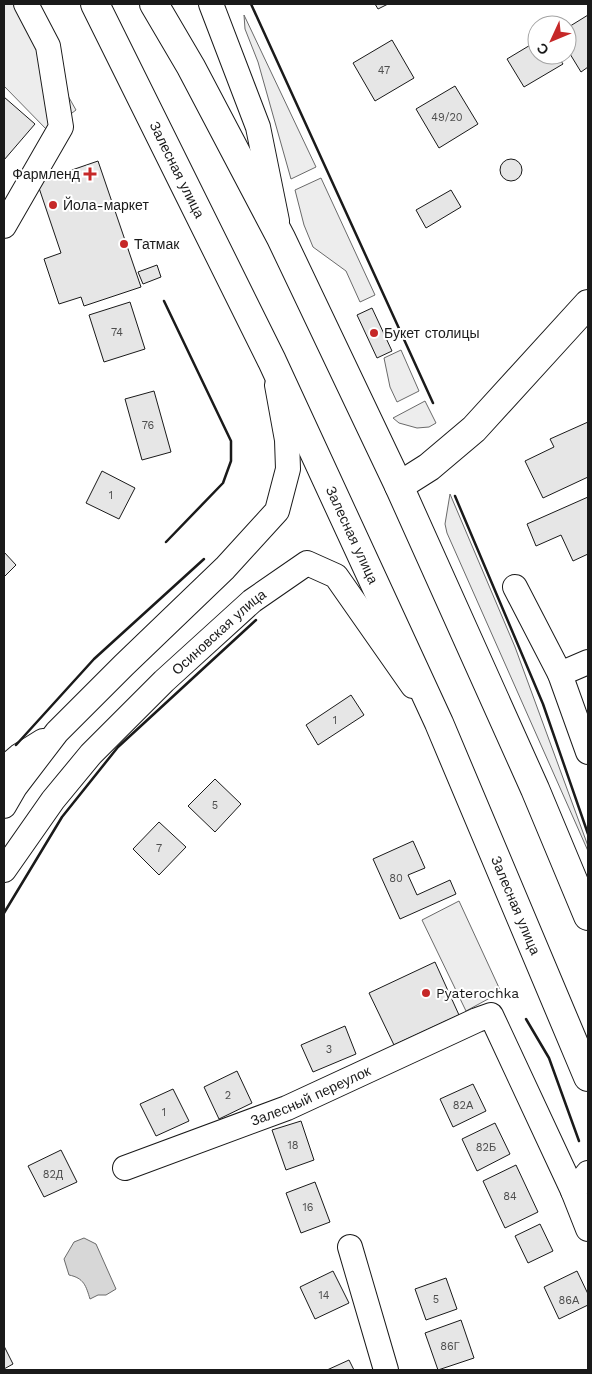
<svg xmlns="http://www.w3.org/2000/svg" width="592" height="1374" font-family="'Work Sans',sans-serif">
<rect width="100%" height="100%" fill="#fff"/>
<g fill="#ededed" stroke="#6a6a6a">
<path d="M4,4H16L76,110L48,131L4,86Z"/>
<path d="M244,15L316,167L291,179L258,62L245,29Z"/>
<path d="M321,178L375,295L360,302L346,271L313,247L304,225L295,190Z"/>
<path d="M401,350L419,391L397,402L390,387L384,358Z"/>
<path d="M425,401L436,423L429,427L417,428L399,423L393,418Z"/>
<path d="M450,494L515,647L588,846V851L447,533L445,524Z"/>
<path d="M459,901L501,992L466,1011L422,920Z"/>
</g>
<path fill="#d7d7d7" stroke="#6a6a6a" d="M84,1238L96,1244L116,1289L106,1295H98L90,1299C86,1286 84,1278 69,1275L64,1259L74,1242Z"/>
<g fill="#e6e6e6" stroke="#1a1a1a">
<path d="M375,4H388L378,9Z"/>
<path d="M588,15V67L581,72L567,49V28Z"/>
<path d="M392,40L414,78L375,101L353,63Z"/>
<path d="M537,41V55H557L563,64L524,87L507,59Z"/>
<path d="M455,86L478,124L439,148L416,109Z"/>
<path d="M4,97L35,124L4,160Z"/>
<circle cx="511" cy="170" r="11"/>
<path d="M98,161L141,287L84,306L81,297L59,304L44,259L61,253L37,182Z"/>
<path d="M451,190L461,207L426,228L416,210Z"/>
<path d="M157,265L161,277L143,284L138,272Z"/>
<path d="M130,302L145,349L104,362L89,315Z"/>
<path d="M372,308L392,351L377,358L357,315Z"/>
<path d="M154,391L171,452L142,460L125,399Z"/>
<path d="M588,422V477L543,498L525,461L554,447L550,439Z"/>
<path d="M102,471L135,488L119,519L86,503Z"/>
<path d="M588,497V554L573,561L561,535L536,546L527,524Z"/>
<path d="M4,552L16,565L4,577Z"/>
<path d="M351,695L364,715L318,745L306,725Z"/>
<path d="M215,779L241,804L215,832L188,806Z"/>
<path d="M159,822L186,847L159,875L133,849Z"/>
<path d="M413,841L425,868L408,875L417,895L450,880L456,894L400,919L373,859Z"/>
<path d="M435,962L459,1015L394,1045L369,993Z"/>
<path d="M345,1026L356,1054L313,1072L301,1045Z"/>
<path d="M237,1071L252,1103L219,1119L204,1087Z"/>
<path d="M473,1084L486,1111L453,1127L440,1099Z"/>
<path d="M173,1089L189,1121L156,1136L140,1104Z"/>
<path d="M301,1121L314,1160L286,1170L272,1130Z"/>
<path d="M495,1123L510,1154L477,1171L462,1139Z"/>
<path d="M61,1150L77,1182L44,1197L28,1166Z"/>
<path d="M516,1165L538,1212L505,1228L483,1181Z"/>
<path d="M315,1182L330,1222L301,1233L286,1193Z"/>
<path d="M540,1224L553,1251L528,1263L515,1236Z"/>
<path d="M333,1271L349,1303L315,1319L300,1287Z"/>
<path d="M577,1271L588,1294V1305L559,1319L544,1287Z"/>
<path d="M446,1278L457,1309L426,1320L415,1289Z"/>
<path d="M461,1320L474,1358L438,1370L425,1333Z"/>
<path d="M4,1346L13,1364L4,1369Z"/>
<path d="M349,1360L354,1370H327Z"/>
</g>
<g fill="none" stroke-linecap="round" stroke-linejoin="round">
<defs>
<g id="minor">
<path d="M211,4L258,127L277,221"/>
<path d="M4,226L61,127L48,46L26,4"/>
<path d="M515,587L560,674L588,752"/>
<path d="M560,674L588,662"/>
<path d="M4,769L19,756L43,741"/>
<path d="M4,806L15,787L57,732L124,665L225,568L277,511L288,469L287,440L277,385"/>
<path id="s1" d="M4,870L53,800L91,754L164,681L252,601L307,563L336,576L413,686"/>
<path id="s2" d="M125,1168L287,1108L477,1020L491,1015L573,1191L588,1229"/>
<path d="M573,1191L588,1173"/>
<path d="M350,1247L386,1370"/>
</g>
<g id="major">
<path id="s3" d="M95,4L272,361L439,723L588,1077"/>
<path d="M154,4L191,67L281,238L399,486L535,789L588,916"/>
<path d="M399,486L429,467L474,429L588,304"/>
</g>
</defs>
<use href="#minor" stroke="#1a1a1a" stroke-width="26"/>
<use href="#major" stroke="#1a1a1a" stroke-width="30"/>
<use href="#minor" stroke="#fff" stroke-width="24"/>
<use href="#major" stroke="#fff" stroke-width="28"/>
<g stroke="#1a1a1a" stroke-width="2.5">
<path d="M251,4L433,403"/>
<path d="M164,301L231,441V461L223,483L166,542"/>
<path d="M455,496L543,704L588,834"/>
<path d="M16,745L94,659L204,559"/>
<path d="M4,913L62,817L118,747L256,620"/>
<path d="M526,1019L549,1058L579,1141"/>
</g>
</g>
<g fill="#c62828" stroke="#fff" stroke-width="2">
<path d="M87.5 166.5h5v5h5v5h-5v5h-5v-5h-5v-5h5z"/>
<circle cx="53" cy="205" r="5"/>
<circle cx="124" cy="244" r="5"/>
<circle cx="374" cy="333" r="5"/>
<circle cx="426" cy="993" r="5"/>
</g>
<g text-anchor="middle" stroke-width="4" stroke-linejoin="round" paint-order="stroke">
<g font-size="11" fill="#4d4d4d">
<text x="384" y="74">47</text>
<text x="447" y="121">49/20</text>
<text x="117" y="336">74</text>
<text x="148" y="429">76</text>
<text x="111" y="499">1</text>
<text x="335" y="724">1</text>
<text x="215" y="809">5</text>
<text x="159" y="852">7</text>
<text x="396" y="882">80</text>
<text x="329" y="1053">3</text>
<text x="228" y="1099">2</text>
<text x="463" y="1109">82А</text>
<text x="164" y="1116">1</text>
<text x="293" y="1149">18</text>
<text x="486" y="1151">82Б</text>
<text x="53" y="1178">82Д</text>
<text x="510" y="1200">84</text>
<text x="308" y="1211">16</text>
<text x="324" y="1299">14</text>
<text x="436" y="1303">5</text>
<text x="569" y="1304">86А</text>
<text x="450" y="1350">86Г</text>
</g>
<g font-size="14" fill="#1a1a1a" stroke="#fff">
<text dy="5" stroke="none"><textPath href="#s3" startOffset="185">Залесная улица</textPath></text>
<text dy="5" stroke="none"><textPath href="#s3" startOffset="590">Залесная улица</textPath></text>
<text dy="5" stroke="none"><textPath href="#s1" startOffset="322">Осиновская улица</textPath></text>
<text dy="5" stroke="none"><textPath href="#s3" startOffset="995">Залесная улица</textPath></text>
<text dy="5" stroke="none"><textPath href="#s2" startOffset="199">Залесный переулок</textPath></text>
</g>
<g font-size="14" fill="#1a1a1a" stroke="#fff" text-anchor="start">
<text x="80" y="179" text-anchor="end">Фармленд</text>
<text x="63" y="210">Йола-маркет</text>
<text x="134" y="249">Татмак</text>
<text x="384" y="338">Букет столицы</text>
<text x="436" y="998">Pyaterochka</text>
</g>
</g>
<rect width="592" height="1374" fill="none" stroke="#1a1a1a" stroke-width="10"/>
<g transform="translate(552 40) rotate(226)"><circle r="24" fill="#ffffff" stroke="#a3a3a3"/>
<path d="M0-4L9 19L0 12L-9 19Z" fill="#c62828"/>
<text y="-8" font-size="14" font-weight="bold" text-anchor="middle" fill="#1a1a1a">С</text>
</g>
</svg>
